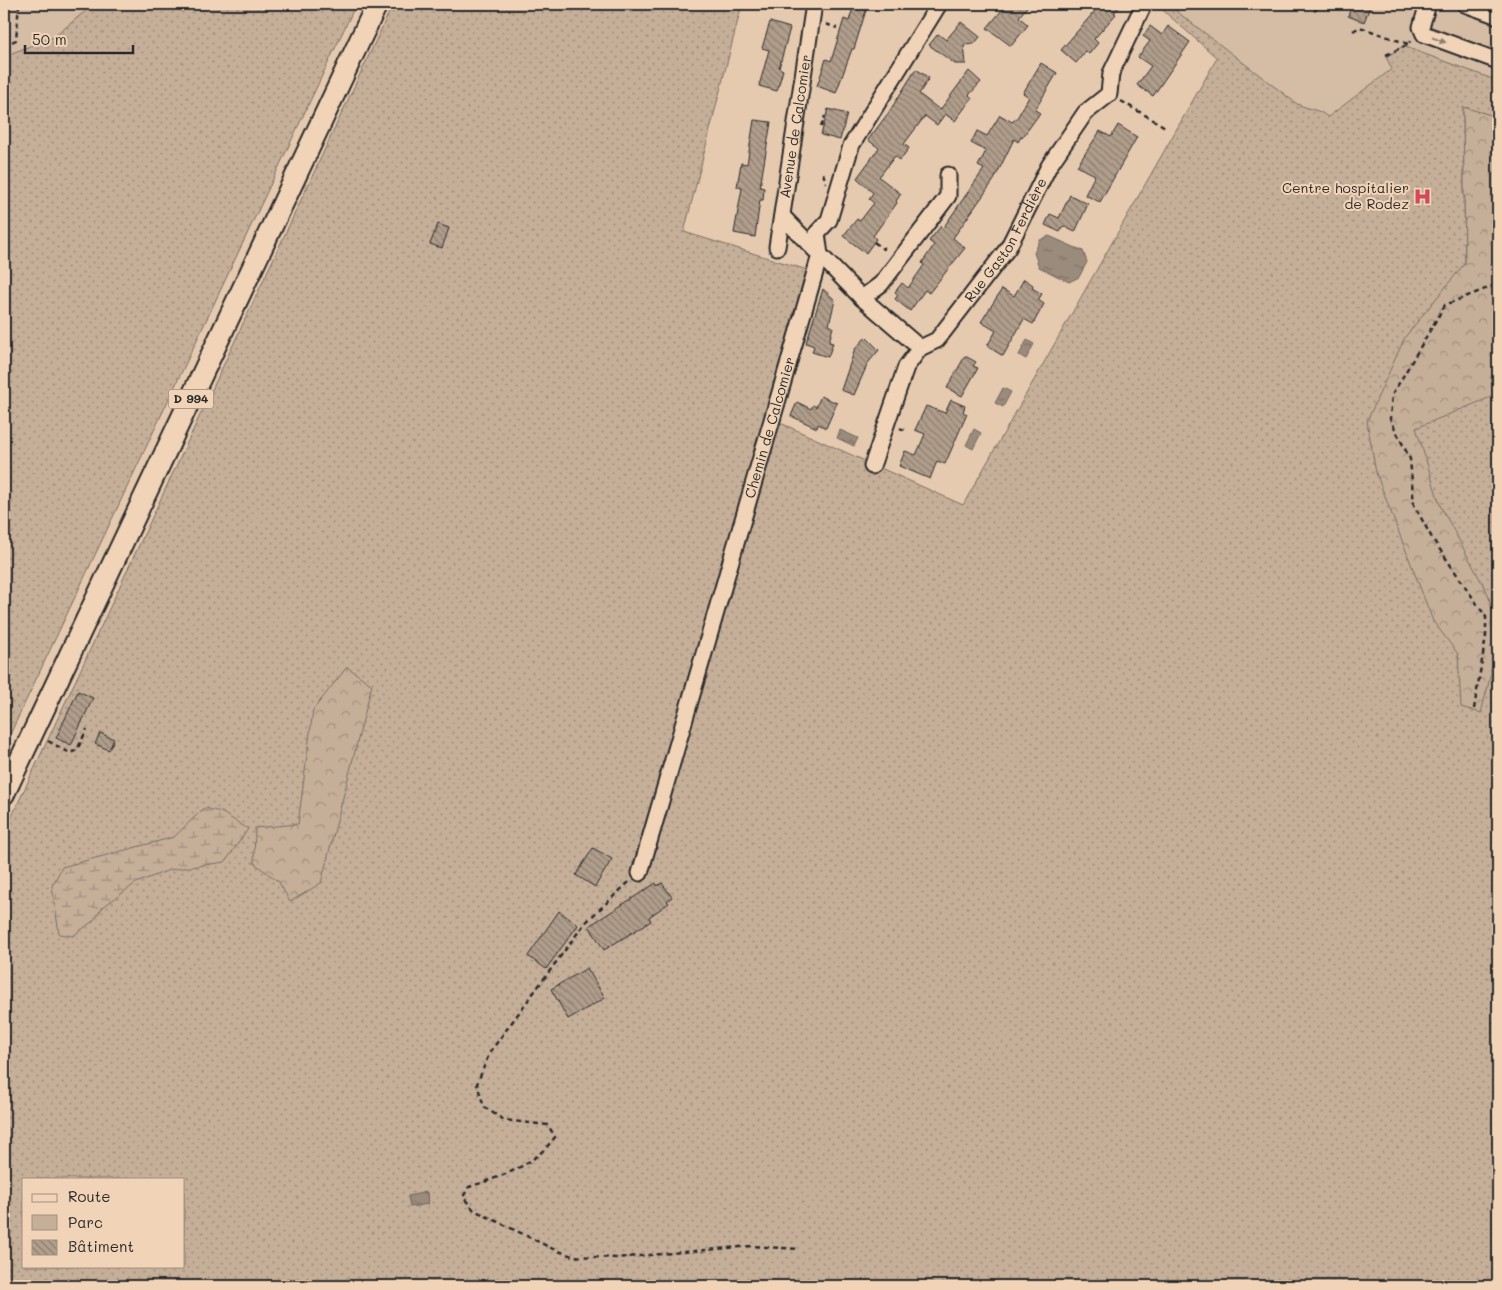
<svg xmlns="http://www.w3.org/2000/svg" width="1502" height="1290" font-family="Mali,sans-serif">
<defs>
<pattern id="green-dots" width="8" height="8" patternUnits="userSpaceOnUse" patternTransform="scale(1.25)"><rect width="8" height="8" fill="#c6af99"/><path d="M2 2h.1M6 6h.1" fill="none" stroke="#a18f7d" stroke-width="1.8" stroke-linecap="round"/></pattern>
<pattern id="forest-crowns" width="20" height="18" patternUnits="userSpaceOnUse" patternTransform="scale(1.25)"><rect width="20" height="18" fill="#c6af99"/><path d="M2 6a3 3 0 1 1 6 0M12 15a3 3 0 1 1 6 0" fill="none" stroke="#a18f7d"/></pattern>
<pattern id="wetland-marsh" width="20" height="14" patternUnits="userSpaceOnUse" patternTransform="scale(1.25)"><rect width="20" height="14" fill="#c6af99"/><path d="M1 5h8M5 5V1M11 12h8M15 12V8" fill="none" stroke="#a18f7d"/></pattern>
<pattern id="water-ripples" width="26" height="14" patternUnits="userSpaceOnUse" patternTransform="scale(1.25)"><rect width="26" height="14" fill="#9b8b7b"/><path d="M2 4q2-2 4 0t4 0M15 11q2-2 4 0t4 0" fill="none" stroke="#7f7265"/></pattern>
<pattern id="building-back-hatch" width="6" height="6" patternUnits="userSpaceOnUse" patternTransform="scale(1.25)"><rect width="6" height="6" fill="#b09d8b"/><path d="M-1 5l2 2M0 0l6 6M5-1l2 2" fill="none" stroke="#8f8072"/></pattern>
</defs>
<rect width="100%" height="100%" fill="#e5cab0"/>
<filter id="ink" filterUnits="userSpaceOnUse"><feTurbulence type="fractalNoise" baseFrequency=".02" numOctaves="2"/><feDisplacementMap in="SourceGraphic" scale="10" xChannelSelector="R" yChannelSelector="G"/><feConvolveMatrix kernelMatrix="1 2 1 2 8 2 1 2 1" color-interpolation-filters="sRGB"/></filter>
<g filter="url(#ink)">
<g fill="#d5bca5">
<path d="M4,4H94L54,37L4,56Z"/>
<path d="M1156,4H1498V117L1463,108L1465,263Z"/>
</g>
<g fill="url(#green-dots)" stroke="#786d62" fill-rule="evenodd">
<path d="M94,4H356L4,747V56L54,37Z"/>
<path d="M393,4H742L684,232L817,273L776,421L963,505L1217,58L1156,4H1167L1297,104C1308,109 1318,109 1328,117L1392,69L1386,57L1403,46L1498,81V117L1463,108L1465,263L1498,294V1286H4V833ZM24,1179H184V1266H24Z"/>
</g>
<g fill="url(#forest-crowns)" stroke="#786d62">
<path d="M1463,107L1498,117V399L1491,397L1416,428L1440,505L1488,594L1498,631V646L1481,713L1461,707L1458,654L1433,621L1376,473L1367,421L1405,337L1465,263Z"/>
<path d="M347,667L372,685L321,883L290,902L279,882L254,863L255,828L298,824L313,710Z"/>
</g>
<path fill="url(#wetland-marsh)" stroke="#786d62" d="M204,808L221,812L248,829L225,862L169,870L136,883L103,907L93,921L73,936L59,934L52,886L62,867L174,837Z"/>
<g fill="url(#water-ripples)" stroke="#6e655b">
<path d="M1049,236L1083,251L1087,262L1079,277L1069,282L1039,267L1034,253L1040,240Z"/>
<path d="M1027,340L1034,344L1026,359L1019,355Z"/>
<path d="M1003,388L1011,392L1003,407L995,403Z"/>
<path d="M974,429L981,433L973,449L966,445Z"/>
<path d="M840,430L858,438L854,446L837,438Z"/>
<path d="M427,1192L428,1204L410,1207L408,1196Z"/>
</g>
<g fill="url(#building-back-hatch)" stroke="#2b2b2b">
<path d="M854,4H868L854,49H852L836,93L817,86L826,59L831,61L844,19L849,21Z"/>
<path d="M1007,4H1029L1019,17L1028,25L1011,46L987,28Z"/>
<path d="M1101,4H1122L1114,13L1116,14L1094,39L1098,43L1089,54L1086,51L1076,63L1061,50Z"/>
<path d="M1352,4H1371L1364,22L1348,16Z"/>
<path d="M770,22L790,28L779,68L783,70L777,91L759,86L769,50L762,48Z"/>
<path d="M961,22L980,37L974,44L964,45L966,64H955L929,45L938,34L946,40Z"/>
<path d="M1150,26L1162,35L1168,26L1190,42L1153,96L1137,85L1151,66L1138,57L1150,41L1143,36Z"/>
<path d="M1041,63L1057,73L1035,110L1040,113L1022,138L1021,137L1018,142L1014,139L994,180L953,238L965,248L929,293L925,290L910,311L895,299L898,295L895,292L902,283L908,288L924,265L922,263L934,245L929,241L941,226L943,228L984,169L978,166L986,151L971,143L977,131L987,136L1000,115L1012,122L1017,118L1029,97L1023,93Z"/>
<path d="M916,69L929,78L919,94L940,110L969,71L981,82L969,95L972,98L955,121L945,114L937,125L925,116L904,144L909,148L900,160L895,156L879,177L901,194L896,201L897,203L873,236L876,239L866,253L843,236L857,219L860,221L874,203L869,199L873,193L857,178L879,148L868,140L889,112Z"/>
<path d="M828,109L847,114L840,140L821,135Z"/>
<path d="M754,120L771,122L760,187L764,188L763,200H760L755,237L734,233L742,188L737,187L741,163L747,164Z"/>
<path d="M1118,125L1137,137L1100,202L1085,195L1095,175L1077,166L1100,131L1111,137Z"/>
<path d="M1070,195L1088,204L1075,232L1063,226L1060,232L1045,225L1050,214L1059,218Z"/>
<path d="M438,224L449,228L442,248L430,244Z"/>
<path d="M1024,279L1033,285L1032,288L1042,294L1038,300L1044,304L1033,324L1024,319L1003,356L987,346L996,331L981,322L1002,289L1014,296Z"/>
<path d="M823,289L835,300L829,325L833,327L829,342L833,343L828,357L812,352L814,346L806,343Z"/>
<path d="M866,337L879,350L868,363L854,395L841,390L855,349Z"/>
<path d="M965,356L976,362L973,366L978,368L962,396L947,388Z"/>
<path d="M821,396L837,403L826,428L818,424L817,428L791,416L797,402L811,409L813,405L816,407Z"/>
<path d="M951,400L965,406L963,412L967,414L945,464L937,461L930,479L899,466L905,451L916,455L925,434L915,430L926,406L945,413Z"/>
<path d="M78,691L93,698L71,745L56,738Z"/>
<path d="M100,733L114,739L109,750L95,744Z"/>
<path d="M593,848L612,859L595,887L576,875Z"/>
<path d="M656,883L657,886L662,883L672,897L667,901L669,903L649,917L651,921L604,950L589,926Z"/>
<path d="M559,911L578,925L546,969L528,956Z"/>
<path d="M587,968L605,998L568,1019L551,989Z"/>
</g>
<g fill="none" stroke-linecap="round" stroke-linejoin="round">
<defs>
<g id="minor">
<path d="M1428,4L1421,27L1424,34L1498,61"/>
<path d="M1465,4L1498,16"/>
<path d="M782,216L862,298L920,348"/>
<path id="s1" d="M777,247L814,4"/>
<path d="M862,298L881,284L948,196V175"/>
<path id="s2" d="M872,466L906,367L920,348L937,340L1008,248L1049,166L1085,113L1109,94L1111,73L1144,4"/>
<path id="s3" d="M640,873L820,255L817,233L829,220L851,146L939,4"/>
</g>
<path id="major" d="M4,794L377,4"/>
</defs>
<use href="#minor" stroke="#2b2b2b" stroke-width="19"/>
<use href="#major" stroke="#2b2b2b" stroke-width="24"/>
<g stroke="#2b2b2b" stroke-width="2.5" stroke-dasharray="5 4" stroke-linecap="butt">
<path d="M1314,11L1320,6"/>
<path d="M826,24L837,28"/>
<path d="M1353,31L1360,27L1408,44"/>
<path d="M4,46L16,40L19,4"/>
<path d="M1386,55L1409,44L1410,41"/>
<path d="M1121,101L1167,128"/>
<path d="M821,127L825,116"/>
<path d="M823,173L826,183"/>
<path d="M874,242L883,249L886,245"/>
<path d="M900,428L906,431"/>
<path d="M1474,709L1486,636V617L1432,538L1414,505L1410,459L1390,419L1392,395L1445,305L1498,284"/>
<path d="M48,741L70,753L77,750L87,729"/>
<path d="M629,882L585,923L490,1052L477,1084L484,1107L504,1120L548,1125L555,1137C533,1167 502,1176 469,1187L463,1197L474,1210L553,1249L572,1256L616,1258L751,1246L799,1249"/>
</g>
<use href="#minor" stroke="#f1d4b8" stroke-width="15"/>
<use href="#major" stroke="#f1d4b8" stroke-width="20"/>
</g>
<defs><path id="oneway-solid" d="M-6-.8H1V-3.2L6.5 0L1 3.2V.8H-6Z" transform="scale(1.25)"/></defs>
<use fill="#8e8072" href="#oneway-solid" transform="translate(1439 40) rotate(20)"/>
</g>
<defs>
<symbol id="hospital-bare" viewBox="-9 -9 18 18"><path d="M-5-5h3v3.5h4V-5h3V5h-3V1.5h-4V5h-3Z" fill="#d1495b" stroke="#f1d4b8" stroke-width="2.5" paint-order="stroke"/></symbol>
</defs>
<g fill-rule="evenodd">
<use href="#hospital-bare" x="1410" y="184" width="25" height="25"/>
</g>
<g text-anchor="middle" stroke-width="4" stroke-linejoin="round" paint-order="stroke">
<rect fill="#f1d4b8" stroke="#665e55" stroke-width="1" x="168.5" y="389.5" width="45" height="19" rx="4"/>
<g font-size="12" font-weight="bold" fill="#2b2b2b">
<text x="191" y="403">D 994</text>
</g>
<g font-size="14" fill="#2b2b2b" stroke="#f1d4b8">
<text dy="5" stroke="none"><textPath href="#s1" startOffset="122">Avenue de Calcomier</textPath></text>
<text dy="5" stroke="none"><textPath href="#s2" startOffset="269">Rue Gaston Ferdière</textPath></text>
<text dy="5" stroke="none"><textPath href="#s3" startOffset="464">Chemin de Calcomier</textPath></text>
</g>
<g font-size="14" fill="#2b2b2b" stroke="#f1d4b8" text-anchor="end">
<text x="1409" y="193">Centre hospitalier<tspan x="1409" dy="16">de Rodez</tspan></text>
</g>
</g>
<rect width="1502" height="1290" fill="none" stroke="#f1d4b8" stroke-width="20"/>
<rect x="10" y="10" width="1482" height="1270" fill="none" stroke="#2b2b2b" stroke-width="2" filter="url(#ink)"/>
<rect x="22" y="1178" width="162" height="90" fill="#f1d4b8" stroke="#a29080"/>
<rect x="32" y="1194" width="25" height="8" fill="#f1d4b8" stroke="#a29080"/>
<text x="68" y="1202" font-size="15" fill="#2b2b2b">Route</text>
<rect x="32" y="1215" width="25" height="15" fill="#c6af99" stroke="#a29080"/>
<text x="68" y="1228" font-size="15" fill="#2b2b2b">Parc</text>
<rect x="32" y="1240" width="25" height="15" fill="url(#building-back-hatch)" stroke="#a29080"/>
<text x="68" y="1252" font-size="15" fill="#2b2b2b">Bâtiment</text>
<path d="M25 45v8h108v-8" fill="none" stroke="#2b2b2b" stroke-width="2.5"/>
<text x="32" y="45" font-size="15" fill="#2b2b2b" stroke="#f1d4b8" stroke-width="4" paint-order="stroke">50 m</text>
</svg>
